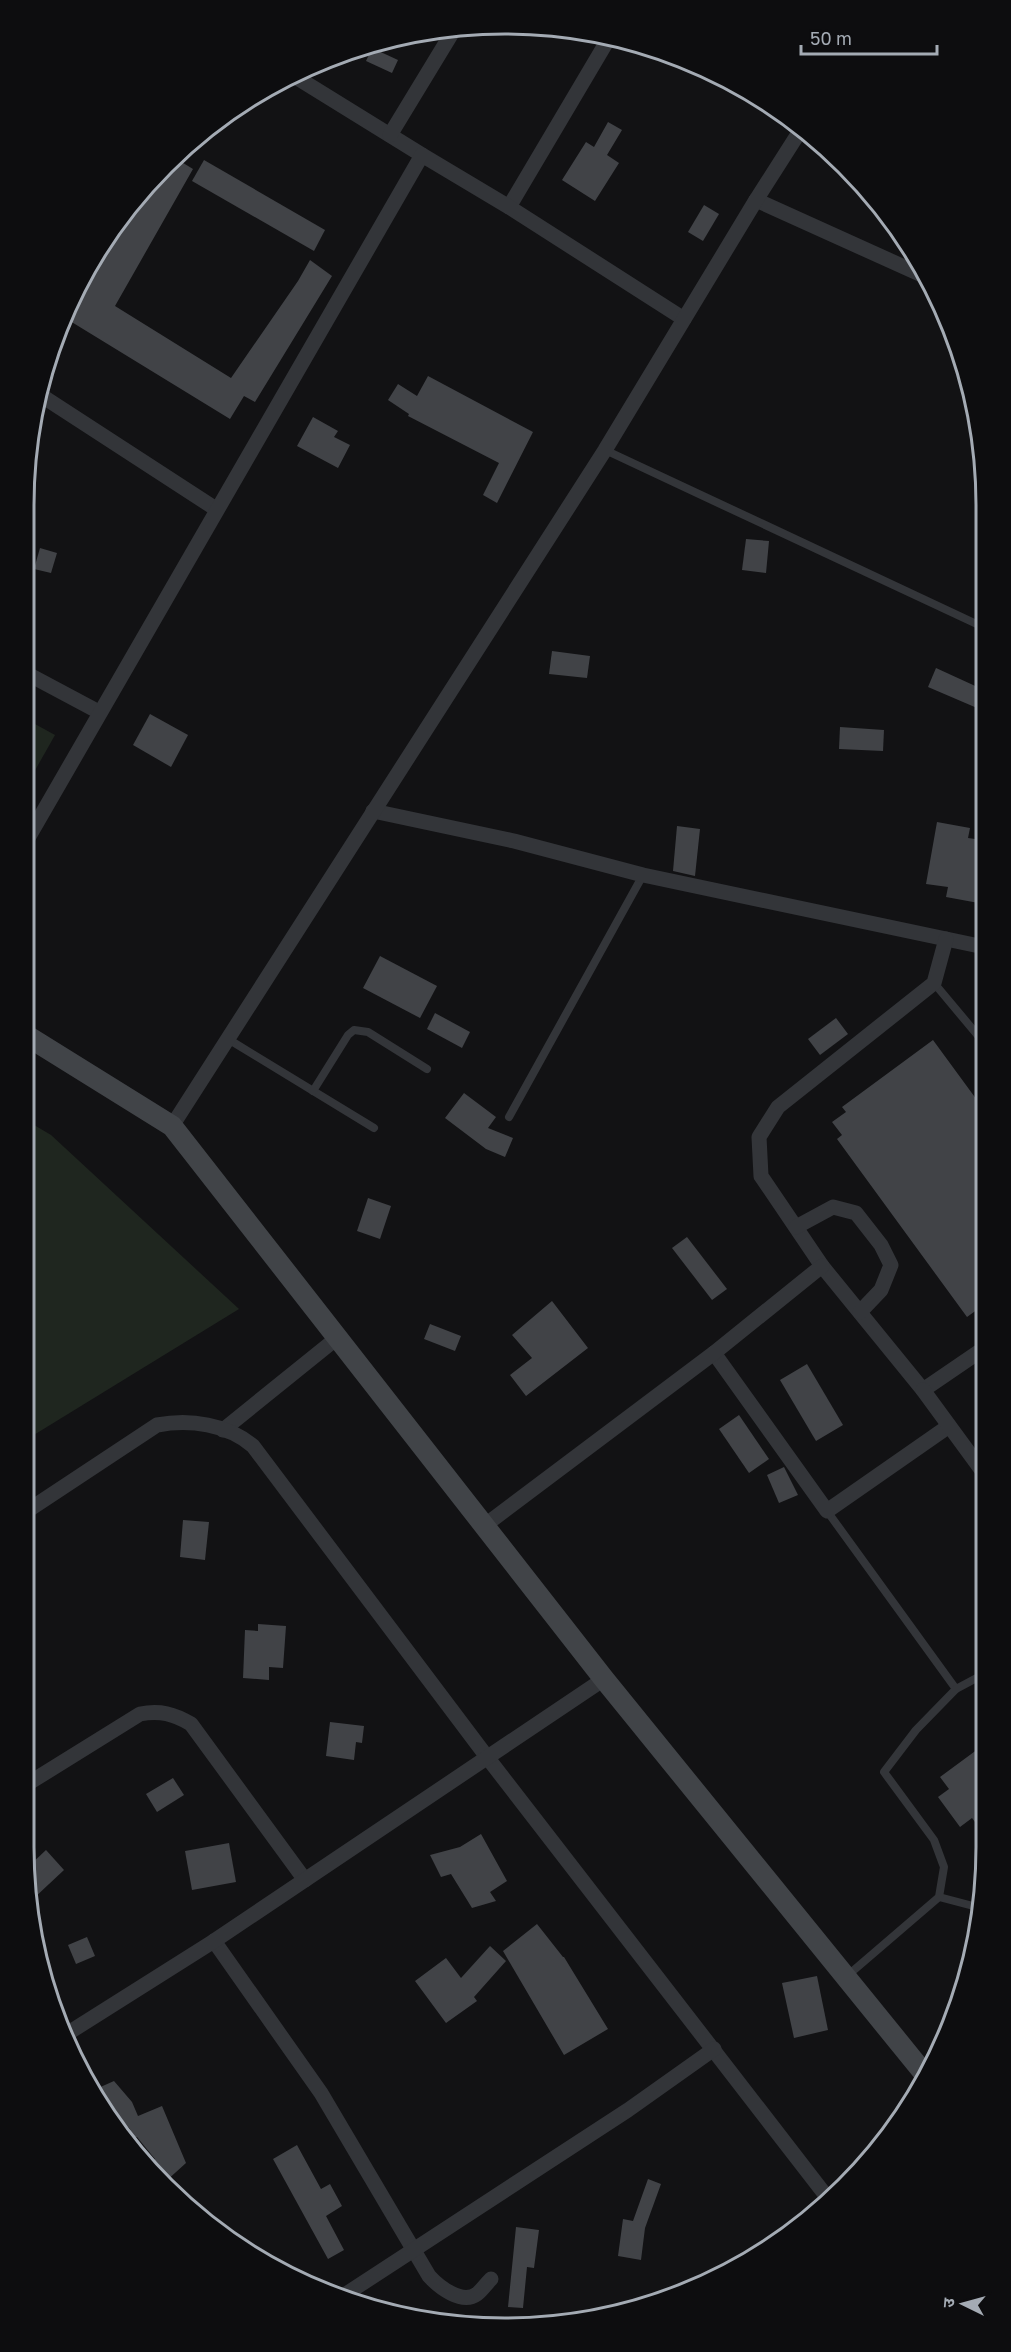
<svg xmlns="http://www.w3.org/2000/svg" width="1011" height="2352" font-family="'Golos Text','Noto Sans Devanagari',sans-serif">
<rect width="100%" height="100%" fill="#121214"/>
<g fill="#1f261f">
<path d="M24,718L55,735L24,790Z"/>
<path d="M24,1119L51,1135L239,1309L24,1441Z"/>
</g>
<g fill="#414347">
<path d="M372,48L398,60L392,73L366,61Z"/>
<path d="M608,122L622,130L607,155L619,163L595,201L562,180L586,142L594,147Z"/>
<path d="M175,158L193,169L115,306L231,378L298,281L310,260L332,276L255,402L244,396L230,419L70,321L74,315L67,312L149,182Z"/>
<path d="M204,160L325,230L314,251L192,181Z"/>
<path d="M704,205L719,214L703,241L688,232Z"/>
<path d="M428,376L533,432L497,503L483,495L499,463L408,416L409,414L388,400L398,384L417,396Z"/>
<path d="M313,417L338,431L334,437L350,445L338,468L297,446Z"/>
<path d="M746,539L769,541L766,573L742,570Z"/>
<path d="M40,548L57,553L51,573L34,569Z"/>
<path d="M552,651L590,656L587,678L549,674Z"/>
<path d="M936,668L984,690V711L928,687Z"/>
<path d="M150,714L188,735L171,767L133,745Z"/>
<path d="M840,727L884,730L883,751L839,749Z"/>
<path d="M937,822L970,828L968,838L982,840L975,880L984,881V904L946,897L948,887L926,884Z"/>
<path d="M677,826L700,829L695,876L673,871Z"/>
<path d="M380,956L437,986L420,1018L363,988Z"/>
<path d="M435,1013L470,1032L462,1048L427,1029Z"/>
<path d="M836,1018L848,1034L820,1055L808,1039Z"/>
<path d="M933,1040L985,1111V1304L967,1317L837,1139L842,1135L832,1122L846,1112L842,1107Z"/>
<path d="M464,1093L496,1117L488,1128L513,1138L505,1157L486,1149L445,1118Z"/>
<path d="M368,1198L391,1206L380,1239L357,1231Z"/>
<path d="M687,1237L727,1289L712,1300L672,1248Z"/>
<path d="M552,1301L588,1348L526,1396L510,1375L532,1358L512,1335Z"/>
<path d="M430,1324L461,1336L455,1351L424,1339Z"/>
<path d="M807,1364L843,1425L816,1441L780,1380Z"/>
<path d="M739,1415L769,1459L749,1473L719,1429Z"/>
<path d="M784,1467L798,1495L779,1503L767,1475Z"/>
<path d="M183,1520L209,1522L205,1560L180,1557Z"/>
<path d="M258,1624L286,1626L283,1668L269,1667V1680L243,1678L245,1630L258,1631Z"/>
<path d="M330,1722L364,1726L362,1743L356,1742L354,1760L326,1756Z"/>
<path d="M978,1749L987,1761V1838L972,1818L960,1827L938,1797L949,1789L940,1777Z"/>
<path d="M173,1778L184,1795L157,1812L146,1794Z"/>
<path d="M481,1834L507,1881L490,1892L496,1901L472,1908L451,1874L441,1877L430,1855L460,1847Z"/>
<path d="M229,1843L236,1882L192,1890L185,1851Z"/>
<path d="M46,1850L64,1870L33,1899L27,1868Z"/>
<path d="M537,1924L563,1957H564L608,2029L564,2055L503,1951Z"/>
<path d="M87,1937L95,1956L76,1964L68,1945Z"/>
<path d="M490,1946L506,1961L474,1997L477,2001L446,2023L415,1981L446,1958L461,1978Z"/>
<path d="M817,1976L828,2030L794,2038L782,1983Z"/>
<path d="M114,2081L132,2102L138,2116L162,2106L186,2163L165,2182L146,2166L155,2159L137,2137L134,2138L130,2129L96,2089Z"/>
<path d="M297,2145L321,2189L330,2184L342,2206L326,2216L344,2250L328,2259L273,2159Z"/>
<path d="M648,2179L661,2184L645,2228L641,2260L618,2256L623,2219L633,2221Z"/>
<path d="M516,2227L539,2230L534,2268L527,2267L523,2308L508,2307Z"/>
</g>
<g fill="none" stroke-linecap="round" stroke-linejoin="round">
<g stroke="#333539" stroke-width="8">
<path d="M605,450L983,627"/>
<path d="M934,983L985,1044"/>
<path d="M228,1039L374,1128"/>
<path d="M313,1091L348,1035L354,1030L368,1032L427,1069"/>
<path d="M509,1117L643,875"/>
<path d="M827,1511L956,1689"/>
<path d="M939,1897L977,1907"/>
<path d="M847,1976L939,1897L944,1867L934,1840L884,1772L916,1730L956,1689L986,1673"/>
</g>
<g stroke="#333539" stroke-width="15">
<path d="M291,74L422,155"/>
<path d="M390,135L455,28"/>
<path d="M756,200L924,276"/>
<path d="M509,207L609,38"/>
<path d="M42,396L216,509"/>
<path d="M24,672L99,712"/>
<path d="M373,811L514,841L643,875L984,947"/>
<path d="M24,845L422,155L509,207L684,319"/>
<path d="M946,939L934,983L778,1107L759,1137L761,1176L822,1266L923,1390L986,1347"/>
<path d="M172,1126L605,450L756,200L800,131"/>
<path d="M796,1227L833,1207L856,1213L881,1245L891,1265L881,1290L860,1312"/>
<path d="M714,1353L827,1511L949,1426"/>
<path d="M923,1390L986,1476"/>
<path d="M223,1430L337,1338"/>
<path d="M24,1513L157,1425C190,1419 227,1424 253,1446L487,1757L827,2197"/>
<path d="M484,1526L714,1353L822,1266"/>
<path d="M24,1786L140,1714C160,1710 174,1714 191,1724L305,1880"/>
<path d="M214,1941L321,2093L429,2276C439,2287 462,2305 477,2294C482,2290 486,2284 491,2279"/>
<path d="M65,2035L214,1941L604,1679"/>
<path d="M346,2294L628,2110L714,2049"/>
</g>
<path stroke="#414448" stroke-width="21" d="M24,1034L172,1126L604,1679L927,2077"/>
</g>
<path d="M0 0H1011V2352H0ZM505 34H505A471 471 0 0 1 976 505V1847A471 471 0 0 1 505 2318H505A471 471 0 0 1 34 1847V505A471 471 0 0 1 505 34Z" fill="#0d0d0f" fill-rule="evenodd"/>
<path fill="none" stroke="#a4abb4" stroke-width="3" d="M505 34H505A471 471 0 0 1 976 505V1847A471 471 0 0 1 505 2318H505A471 471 0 0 1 34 1847V505A471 471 0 0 1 505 34Z"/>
<g transform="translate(963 2304) rotate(275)" stroke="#0d0d0f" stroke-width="4.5" paint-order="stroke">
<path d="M0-4.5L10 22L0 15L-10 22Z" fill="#a4abb4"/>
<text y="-9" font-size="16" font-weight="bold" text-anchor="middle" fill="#a4abb4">उ</text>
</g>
<path d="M801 45v9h136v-9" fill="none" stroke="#a4abb4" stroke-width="3"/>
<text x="810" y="45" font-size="18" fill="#a4abb4" stroke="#0d0d0f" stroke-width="4.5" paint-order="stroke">50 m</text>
</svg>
